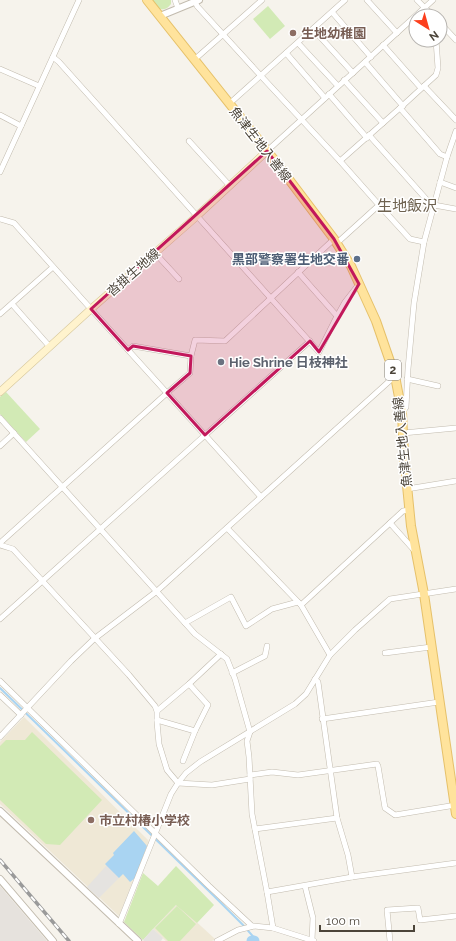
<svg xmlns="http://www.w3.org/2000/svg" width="456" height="941" font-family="Raleway,'Noto Sans JP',sans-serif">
<rect width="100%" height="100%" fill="#f6f3ec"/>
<path fill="#e6e2dd" d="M0,886L47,941H0Z"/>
<g fill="#efe8d6">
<path d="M24,717L149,841L119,916L0,804V742Z"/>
<path d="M177,904L215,939L212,941H166L153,929Z"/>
</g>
<g fill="#d2eab5">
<path d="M151,0H171V4C167,9 164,10 158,9Z"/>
<path d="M268,6L285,26L270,39L253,19Z"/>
<path d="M6,392L40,429L26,442L0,414V397Z"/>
<path d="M32,732L102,800L60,845L46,844L0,800V746L6,740H25Z"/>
<path d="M176,866L214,905L197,923L176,905L153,929L143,940L124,922L143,873L158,886Z"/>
<path d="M177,906L196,924L180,941H168L155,928Z"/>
</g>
<g fill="#e5e3e0">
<path d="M107,865L119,878L99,898L87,887Z"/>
<path d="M153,929L163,938L161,941H144L143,940Z"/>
</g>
<path fill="#a9d4f2" d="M134,831L147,846L135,878L130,882L123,874L119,878L105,864L114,855L113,853Z"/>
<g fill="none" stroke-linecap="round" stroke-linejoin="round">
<path stroke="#a9d4f2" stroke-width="2" d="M0,688L214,896L243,925L257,941"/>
<path stroke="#a9d4f2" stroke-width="11" d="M252,941H254"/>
<defs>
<g id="minor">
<path d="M175,0L178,8"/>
<path d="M367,0L397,33"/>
<path d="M417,0L433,16"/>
<path d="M195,1L197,6L261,76L340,161"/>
<path d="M332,12L371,57"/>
<path d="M440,23L456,40"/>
<path d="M313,29L353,73"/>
<path d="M298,43L338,86"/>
<path d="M383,45L421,88"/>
<path d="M286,53L325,98"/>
<path d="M53,57L59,62L319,352L336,318L345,302L359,284"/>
<path d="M194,60L262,0"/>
<path d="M365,62L403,106"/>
<path d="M0,69L39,86"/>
<path d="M344,80L383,123"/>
<path d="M424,86L456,120"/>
<path d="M329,94L367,138"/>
<path d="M229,104L345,0"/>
<path d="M400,108L440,154L447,157"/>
<path d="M0,115L21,126"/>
<path d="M369,135L427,200L434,203"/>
<path d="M189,141L230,186"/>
<path d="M267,151L433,0"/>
<path d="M0,172L79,0"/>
<path d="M440,182L456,188"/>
<path d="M379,205L410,239L424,242"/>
<path d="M434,205L456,209"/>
<path d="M0,219L14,223L91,309L261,497"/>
<path d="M337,243L379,205L340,161L400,108L436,75L438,68L436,40"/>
<path d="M155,253L179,279"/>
<path d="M298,272L337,316"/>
<path d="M12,304L50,347"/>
<path d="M0,314L53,267"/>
<path d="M128,350L133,346L191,356"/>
<path d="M407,379L438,386"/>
<path d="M402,413L406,407L408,369L414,303L424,242L447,157L456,131"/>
<path d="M0,418L195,634L227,659L235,679L250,732L247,741L249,757L252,814L267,892L273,928"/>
<path d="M403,433L456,428"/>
<path d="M0,446L14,433"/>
<path d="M407,489L456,481"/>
<path d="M390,523L414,550"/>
<path d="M227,528L301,605L330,655"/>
<path d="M0,543L167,393L190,373L191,356L195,340L225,341L334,239"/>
<path d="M0,545L13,549L129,675L155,706L157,711V722L159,744L167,770L178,783L212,785L250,779"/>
<path d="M301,605L403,511L409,510"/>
<path d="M0,619L310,341"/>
<path d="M185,623L231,597L246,626L272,609L298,602"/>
<path d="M385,653L431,647"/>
<path d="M232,673L265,656L267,646"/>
<path d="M315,679L318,682L337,818L348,855L352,877"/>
<path d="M0,681L209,886L252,926"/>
<path d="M0,695L21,715"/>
<path d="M157,711L189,684L221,654"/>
<path d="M322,719L439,702"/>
<path d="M157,720L195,731L208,705L189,684"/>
<path d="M0,737L71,661L94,639L157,591L395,376"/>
<path d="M183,761L195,731"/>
<path d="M250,775L272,772L298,775L377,764L378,766L385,808L395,815L456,805"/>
<path d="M255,829L337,818"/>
<path d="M305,886L313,918L312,940"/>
<path d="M267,892L352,877L456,863"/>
<path d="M119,924L171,794L178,783L186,773L200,762L295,704L306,694L330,655L355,630L382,606L390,599L456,589"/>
<path d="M217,941L238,930L254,926L273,928L314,941"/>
<path d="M390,941L387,910L418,908L420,920L456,916"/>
</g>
<g id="tertiary">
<path d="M160,16L199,0"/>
<path d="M0,811L138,941"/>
<path d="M0,879L53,941"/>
</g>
<path id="secondary" d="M0,392L91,309L197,216L267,151"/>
<path id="primary" d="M147,0L272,157L334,239L351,266L376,321L395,376L402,413L404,455L411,526L424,594L456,814"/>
</defs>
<use href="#minor" stroke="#c2bbae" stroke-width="6"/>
<use href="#tertiary" stroke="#c2bbae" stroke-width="8"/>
<use href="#secondary" stroke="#d6c79b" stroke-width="8"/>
<use href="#primary" stroke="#e6c16a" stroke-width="10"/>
<use href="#minor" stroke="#fff" stroke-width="5"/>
<use href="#tertiary" stroke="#fff" stroke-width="6"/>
<use href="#secondary" stroke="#fff3cd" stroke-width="7"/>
<use href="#primary" stroke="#ffe39c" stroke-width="8"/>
<defs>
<path id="rail" d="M0,860L69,941"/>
</defs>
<use href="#rail" stroke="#9a9a9a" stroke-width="3.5"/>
<use href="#rail" stroke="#fff" stroke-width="2" stroke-dasharray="6" stroke-linecap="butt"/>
</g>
<path fill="#c2185b" fill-opacity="0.2" stroke="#c2185b" stroke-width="3" stroke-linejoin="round" d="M267,151L334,239L359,284L319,352L310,341L205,435L167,393L190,373L191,356L133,346L128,350L91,309Z"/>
<g fill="#8d6e63" stroke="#fff" stroke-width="1.5">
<circle cx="293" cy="33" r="4"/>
<circle cx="91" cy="820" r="4"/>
</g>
<circle fill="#5c6f8a" stroke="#fff" stroke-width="1.5" cx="357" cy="259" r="4"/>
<circle fill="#6b7280" stroke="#fff" stroke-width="1.5" cx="221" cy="362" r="4"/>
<g text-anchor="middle" stroke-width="3" stroke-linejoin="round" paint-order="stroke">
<rect fill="#fff" stroke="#817c74" stroke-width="1" x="385" y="360" width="16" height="20" rx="3"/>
<g font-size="12" font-weight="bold" fill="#4b4439">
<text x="393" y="374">2</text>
</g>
<g font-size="13" font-weight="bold" fill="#785e54" stroke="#fff" text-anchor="start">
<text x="301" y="38">生地幼稚園</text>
<text x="99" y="825">市立村椿小学校</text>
</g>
<g font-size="13" fill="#4b4439" stroke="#fff">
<text transform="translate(261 144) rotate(52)" y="5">魚津生地入善線</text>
<text transform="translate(133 272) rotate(-41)" y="5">沓掛生地線</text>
<text transform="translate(402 442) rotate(-96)" y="5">魚津生地入善線</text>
</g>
<g font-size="13" font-weight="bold" fill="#4e5e75" stroke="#fff" text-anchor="end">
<text x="349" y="264">黒部警察署生地交番</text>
</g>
<g font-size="13" font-weight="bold" fill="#5b616d" stroke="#fff" text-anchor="start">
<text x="229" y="367">Hie Shrine 日枝神社</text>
</g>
<g font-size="15" fill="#6e6250" stroke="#fff">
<text x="407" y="211">生地飯沢</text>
</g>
</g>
<g transform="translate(428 28) rotate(143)"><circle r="19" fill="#ffffff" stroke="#b7b4b0"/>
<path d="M0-3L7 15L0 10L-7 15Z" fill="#fc3f1d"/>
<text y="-6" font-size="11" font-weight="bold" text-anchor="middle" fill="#4b4439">N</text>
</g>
<path d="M320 925v6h94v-6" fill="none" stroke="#4b4439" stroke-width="2"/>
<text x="326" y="925" font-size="12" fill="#4b4439" stroke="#ffffff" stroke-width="3" paint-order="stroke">100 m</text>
</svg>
